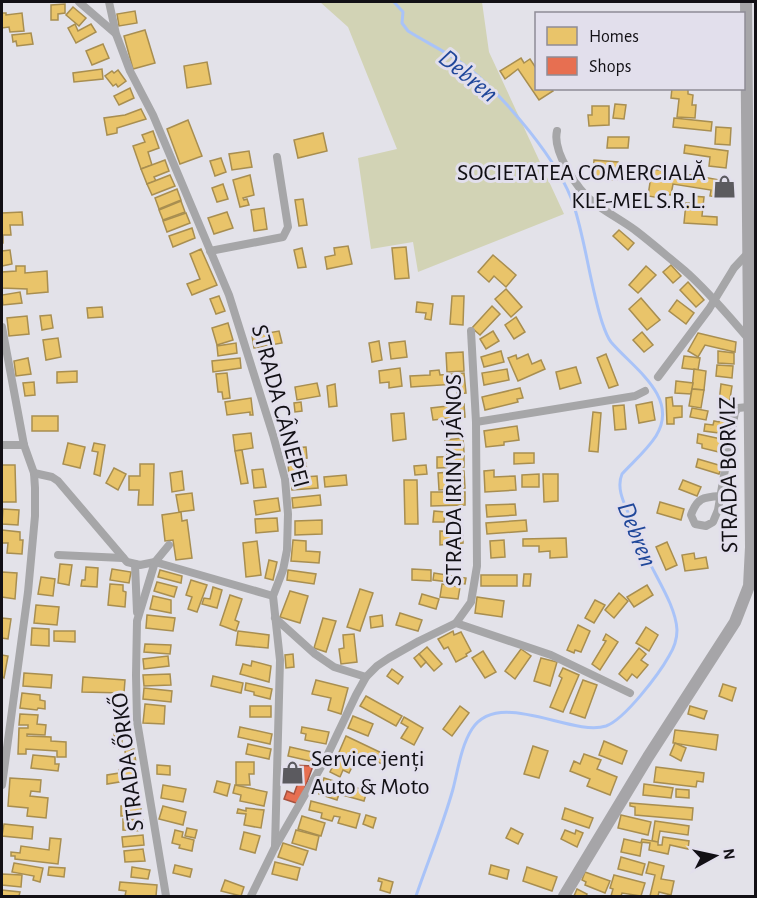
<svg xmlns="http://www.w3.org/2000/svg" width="757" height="898" font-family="'Alegreya Sans',sans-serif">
<rect width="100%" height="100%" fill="#e3e2e9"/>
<path fill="#d2d3b5" d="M320,2H482L489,52L564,214L418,272L413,242L371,249L358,158L397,149L348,27Z"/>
<g fill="#e9c46a" stroke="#a88e50" stroke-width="1.5">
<path d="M65,4V13L58,14V20H51V5Z"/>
<path d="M73,7L86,18L79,26L66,15Z"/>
<path d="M135,11L137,23L119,26L117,14Z"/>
<path d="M2,13H6V15L22,13L24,31L10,32L9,27L2,28Z"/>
<path d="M75,24L78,31L91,24L96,32L76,43L68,28Z"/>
<path d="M145,30L155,63L133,69L124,36Z"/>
<path d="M31,33L33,44L17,46L16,41L13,42L12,35Z"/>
<path d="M103,44L109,58L92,65L86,51Z"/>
<path d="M521,58L524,63L530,59L536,68V88H551L553,91L539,100L518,69L505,79L500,71Z"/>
<path d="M207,62L211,84L187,88L184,66Z"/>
<path d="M102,69L103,79L74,82L73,73Z"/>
<path d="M118,70L126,81L118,87L116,84L113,86L105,76L112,71L114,73Z"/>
<path d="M130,88L134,98L119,105L114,96Z"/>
<path d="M672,88H688V94L693,95L692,105H696L695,118L677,117L679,99L671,98Z"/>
<path d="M615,104L626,105L624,119L613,118Z"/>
<path d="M592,106H609V125L589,126L588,115H592Z"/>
<path d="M141,109L146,119L117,128V133L107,135L104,118L125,115Z"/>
<path d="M674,118L712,122L711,131L673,127Z"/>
<path d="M188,120L202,156L180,164L167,129Z"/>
<path d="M716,127L731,128L730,145L715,144Z"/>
<path d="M153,131L159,148L148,152L152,165L141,169L133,146L145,142L142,135Z"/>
<path d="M323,133L327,151L298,158L294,140Z"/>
<path d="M608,137H629L628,148H607Z"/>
<path d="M685,145L728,151L726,168L709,166L710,157L684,153Z"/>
<path d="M249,151L252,167L232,170L229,154Z"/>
<path d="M221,158L226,172L215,176L210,161Z"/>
<path d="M165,160L169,171L154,177L156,181L147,184L141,169Z"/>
<path d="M594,160L618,162L617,180L593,179Z"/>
<path d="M652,169L697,176V170L704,171L703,177L725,181L722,198L710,196L711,190L673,184L671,195L661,194L660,198L648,196Z"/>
<path d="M170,175L175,186L152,195L147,184Z"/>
<path d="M250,175L254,195L243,198L244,200L247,199L249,205L240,207L233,180Z"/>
<path d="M223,184L228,199L217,202L212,188Z"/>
<path d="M177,189L181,200L159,209L155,198Z"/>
<path d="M692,196L704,197L702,216L717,217V225L684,223L686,203H692Z"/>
<path d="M303,199L307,225L299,226L295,200Z"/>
<path d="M181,201L185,212L163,220L159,210Z"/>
<path d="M264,208L267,229L254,231L251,210Z"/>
<path d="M22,212L23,225H10L11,235H3V243H2V213Z"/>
<path d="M227,212L233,228L214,234L208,218Z"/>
<path d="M186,213L190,223L167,232L163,221Z"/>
<path d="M192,228L195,238L173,247L169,236Z"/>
<path d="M619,230L634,243L628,250L613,236Z"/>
<path d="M348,246L352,264L327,269L325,257L335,255L334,248Z"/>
<path d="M406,247L409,278L395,279L392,248Z"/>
<path d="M302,248L306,267L298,268L294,250Z"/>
<path d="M201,249L217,285L192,295L187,284L200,279L190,254Z"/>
<path d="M10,250L12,264L2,266V251Z"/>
<path d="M493,255L516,275L506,287L494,276L489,282L478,272Z"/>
<path d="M671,265L681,276L673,283L663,272Z"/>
<path d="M16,266H25V273L47,271L48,292L27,294V289L2,288V272L16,271Z"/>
<path d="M646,266L656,275L638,293L629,285Z"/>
<path d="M688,282L704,300L696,307L680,290Z"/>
<path d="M506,289L522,307L511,317L495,299Z"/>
<path d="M20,292L22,303L3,305L2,295Z"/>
<path d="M219,296L225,311L216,314L210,299Z"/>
<path d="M452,296H464L463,325L450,324Z"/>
<path d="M641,298L660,320L647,330L629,309Z"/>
<path d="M677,300L694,313L686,324L669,311Z"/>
<path d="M417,302L433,304L431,320L425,319L426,313L416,312Z"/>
<path d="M492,306L500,314L480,335L472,328Z"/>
<path d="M102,307L103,317L88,318L87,308Z"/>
<path d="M51,315L53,328L42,330L40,316Z"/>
<path d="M27,316L29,334L9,336L7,318Z"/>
<path d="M516,317L525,332L514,339L505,325Z"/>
<path d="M228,323L233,340L217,345L212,328Z"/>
<path d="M279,331L282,343L254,348L252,336Z"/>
<path d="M493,331L499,341L486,349L480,339Z"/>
<path d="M642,332L653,345L644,352L633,340Z"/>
<path d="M698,333L736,342L735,352L705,345L698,357L688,351Z"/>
<path d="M58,338L61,357L46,360L43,340Z"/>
<path d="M379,341L382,360L372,362L369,343Z"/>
<path d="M405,341L407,357L391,359L389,343Z"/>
<path d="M236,343L237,353L218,356L217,346Z"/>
<path d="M501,351L504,362L484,367L481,357Z"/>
<path d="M718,351L734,353V364L718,363Z"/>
<path d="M463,352L464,371L447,372L446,353Z"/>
<path d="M528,354L532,364L541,360L545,369L518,381L508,358L516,355L517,359Z"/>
<path d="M606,354L618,385L609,388L597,358Z"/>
<path d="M684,356L700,358L698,370L682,368Z"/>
<path d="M28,358L31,374L16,376L14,361Z"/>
<path d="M240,358L241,368L213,372L212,361Z"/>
<path d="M717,365L733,366L732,378L716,376Z"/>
<path d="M576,367L581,383L560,389L556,372Z"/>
<path d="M400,368L402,386L389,388V382L380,383L379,371Z"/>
<path d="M507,369L509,380L484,385L482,373Z"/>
<path d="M694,369L706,371L704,390L692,389Z"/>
<path d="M439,370L440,375L464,373L466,393L457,394L456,384L411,387L410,376L430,375V371Z"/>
<path d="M77,371V382L57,383V372Z"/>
<path d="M227,373L230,398L223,399L222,392H218L216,374Z"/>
<path d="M676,381L693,383L691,394L675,393Z"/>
<path d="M34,382L35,395L25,396L23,383Z"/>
<path d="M317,383L320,396L297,400L295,387Z"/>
<path d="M335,384L337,406L329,407L327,386Z"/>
<path d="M721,384L732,386L729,405L719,403Z"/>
<path d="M520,388L523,398L517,399L518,402L485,410L482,397Z"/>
<path d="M692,389L704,390L701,408L689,406Z"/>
<path d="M672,397L673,406H682V417L674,418V424H667L666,398Z"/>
<path d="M251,398L253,415H250V412L227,415L225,402Z"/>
<path d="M301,402L302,411L295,412L294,403Z"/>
<path d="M652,402L655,420L639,423L636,405Z"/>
<path d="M464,404L465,417L433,420L431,408Z"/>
<path d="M624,405L626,429L615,430L613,406Z"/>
<path d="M692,408L708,411L706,420L690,417Z"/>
<path d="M593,412L601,413L598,452L589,451Z"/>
<path d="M404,413L406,439L393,441L391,414Z"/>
<rect x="32" y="416" width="26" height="15"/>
<path d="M720,419L728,420L726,434L704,431L705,424L713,425L714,421L719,422Z"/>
<path d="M517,426L519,440L504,442V445L486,447L484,431Z"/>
<path d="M251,433L253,448L235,451L233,435Z"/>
<path d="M698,434L726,440L723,453L702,448V444L697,443Z"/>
<path d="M463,438L464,452L447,455L445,440Z"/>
<path d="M68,443L85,447L80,468L63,464Z"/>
<path d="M94,443L105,445L100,476L94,474L98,452L92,451Z"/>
<path d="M306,447L307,458L287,460L286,448Z"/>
<path d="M242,450L248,483L241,484L235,451Z"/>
<path d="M514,453H534V463L514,464Z"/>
<path d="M464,456V467L437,468V457Z"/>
<path d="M698,459L722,466L719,474L696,467Z"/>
<path d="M306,463L307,473L289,475L288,464Z"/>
<path d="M140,464H154L153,505H138L139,490H129V476H140Z"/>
<path d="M2,465H15L16,502H2Z"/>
<path d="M426,465L427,474L415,475L414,466Z"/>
<path d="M114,468L126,474L118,490L106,483Z"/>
<path d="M263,469L266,487L254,488L252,470Z"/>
<path d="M494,470V477L515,476L516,490L485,492L484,471Z"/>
<path d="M182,471L184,490L172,492L170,473Z"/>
<path d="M464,471L465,488L439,490L438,473Z"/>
<path d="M539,474V487H522V475Z"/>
<path d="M543,474H558V501L544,502Z"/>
<path d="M346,475L347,485L325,487L324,477Z"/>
<path d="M317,476L318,488L292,490L291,478Z"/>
<path d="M404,480H417L418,524H405Z"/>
<path d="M683,480L701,487L697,496L679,489Z"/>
<path d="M431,492H465V505L431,506Z"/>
<path d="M192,493L194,510L179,512L176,495Z"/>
<path d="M320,495L321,505L293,508L292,498Z"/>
<path d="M278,498L280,511L256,515L254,501Z"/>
<path d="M660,502L684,509L681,520L657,513Z"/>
<path d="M515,504L516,515L487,517L486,505Z"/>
<path d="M3,509L19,510L18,525L2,524Z"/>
<path d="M434,511L445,512L444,522H433Z"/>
<path d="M181,512L182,521L187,520L192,558L176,560L173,540L165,541L162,515Z"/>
<path d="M277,518L278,531L256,533L255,519Z"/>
<path d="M322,520V534L295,535V521Z"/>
<path d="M526,520L527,531L487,534L486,523Z"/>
<path d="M2,530L20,532V540H23L22,554L7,553L8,543H2Z"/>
<path d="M440,531L463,532V543L440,545Z"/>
<path d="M566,538L567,557L550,558V551L539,552V546H523V539Z"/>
<path d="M293,540L306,541V551L320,552L319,563L291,561Z"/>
<path d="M504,540L505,557L491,558L490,541Z"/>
<path d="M257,541L261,575L246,577L243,543Z"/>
<path d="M667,542L677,565L666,570L656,547Z"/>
<path d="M694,553L695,559L706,557L708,568L685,571L682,555Z"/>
<path d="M269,560L277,562L273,580L265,578Z"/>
<path d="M60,564L72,565L69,585L58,583Z"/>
<path d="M86,567L98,568L97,587L81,586L82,580H85Z"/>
<path d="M112,569L131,572L129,583L110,580Z"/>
<path d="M412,569L431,570V581L412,580Z"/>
<path d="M160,570L182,576L181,583L158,577Z"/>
<path d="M288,570L316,574L314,584L287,580Z"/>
<path d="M2,572L17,573L15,599L2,597Z"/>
<path d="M434,573L466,578L465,584L433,580Z"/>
<path d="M524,574H531L530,586H523Z"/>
<rect x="481" y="575" width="36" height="11"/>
<path d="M41,577L55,579L53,596L38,594Z"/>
<path d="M191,580L207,585L197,612L188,609L192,597L186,595Z"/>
<path d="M157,582L177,587L174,597L154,591Z"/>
<path d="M110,584L123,585V591L126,592L125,607L108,605Z"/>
<path d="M442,584L460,587L458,599L440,597Z"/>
<path d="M647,585L653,595L634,607L627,597Z"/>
<path d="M213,587L222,590L217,608L202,604L204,598L210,599Z"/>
<path d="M360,589L373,593L360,631L347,627Z"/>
<path d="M290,591L308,596L300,623L280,617Z"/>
<path d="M619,593L628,601L614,618L605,610Z"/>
<path d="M422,594L439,599L436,609L419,604Z"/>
<path d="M230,595L242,599L235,620L239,622L236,631L220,625Z"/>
<path d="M153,596L171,600V613L150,609Z"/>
<path d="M477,597L504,601L502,617L475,613Z"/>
<path d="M595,600L605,605L594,623L585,618Z"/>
<path d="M36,605L59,607L57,625L34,623Z"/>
<path d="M400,613L422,620L418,631L396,625Z"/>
<path d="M147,615L175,618L173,631L146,628Z"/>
<path d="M382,615L383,626L371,628L370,617Z"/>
<path d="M2,618L11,619L8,639L2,638Z"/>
<path d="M323,618L336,621L326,652L314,648Z"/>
<path d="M578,625L590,631L581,652L575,650L574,653L567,650Z"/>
<path d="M646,627L658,635L649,651L636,643Z"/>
<path d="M32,628L49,629V646L31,645Z"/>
<path d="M54,631H75V642L54,641Z"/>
<path d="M238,631L269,635L268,648L236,645Z"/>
<path d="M453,631L454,635L461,632L471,651L466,654L467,656L456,662L448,647L444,649L438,639Z"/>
<path d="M354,634L357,662L341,664L339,649L344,648L343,635Z"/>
<path d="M606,634L618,642L600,670L592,664L606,641L603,640Z"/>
<path d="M145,644L171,645L170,654L144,652Z"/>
<path d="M427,647L442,664L434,671L419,654Z"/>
<path d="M639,648L646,654L641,660L648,665L637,678L632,674L627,681L619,674Z"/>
<path d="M521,649L531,656L515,679L505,671Z"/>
<path d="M483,651L496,672L485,678L472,658Z"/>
<path d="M293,654L294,667L286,668L285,655Z"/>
<path d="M419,654L426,662L421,667L414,658Z"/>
<path d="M2,655L8,656L4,678L2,677Z"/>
<path d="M168,656L169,666L144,669L143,659Z"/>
<path d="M541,658L557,662L550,686L534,681Z"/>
<path d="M252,661L271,666L269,682L240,674L243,664L251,666Z"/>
<path d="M563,668L579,675L563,712L550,707L562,678L559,676Z"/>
<path d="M392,669L403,677L398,684L387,676Z"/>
<path d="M24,673L52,675L51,688L23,686Z"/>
<path d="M170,674L171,685L144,686L143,675Z"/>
<path d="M213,676L243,683L241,693L211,686Z"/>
<path d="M83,677L125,680L124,693L82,692Z"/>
<path d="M316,680L348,688L341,714L328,710L331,698L312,694Z"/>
<path d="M583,680L597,685L585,718L570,713Z"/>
<path d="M246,683L272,689L270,699L254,695V692L245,690Z"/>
<path d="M723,684L736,688L732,701L719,696Z"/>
<path d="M144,688L172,691L171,702L143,699Z"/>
<path d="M22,693L40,695V700L45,701V709L38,708L37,710L20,708Z"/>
<path d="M366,696L402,716L396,726L360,706Z"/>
<path d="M145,704L165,706L164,724L143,723Z"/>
<rect x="250" y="706" width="21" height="11"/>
<path d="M460,706L469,713L452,736L443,729Z"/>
<path d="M690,706L707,711L704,719L688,714Z"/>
<path d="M20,714L38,715L37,724L46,725L45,735L27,734V736L51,737V741L66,742V757H57V751L26,749V754H18L19,728H28V725H19Z"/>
<path d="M353,716L373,724L368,736L348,728Z"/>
<path d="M404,717L423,728L414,745L401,738L408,727L401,723Z"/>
<path d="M240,727L272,734L270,744L238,737Z"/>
<path d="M302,727L329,732L326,744L305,740L306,734L301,733Z"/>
<rect x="114" y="728" width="8" height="19"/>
<path d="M675,730L718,735L716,750L673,743Z"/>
<path d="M346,736L390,757L387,766L354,752L349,763L337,757Z"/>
<path d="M604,741L627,751L622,764L599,755Z"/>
<path d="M675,743L686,748L681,761L670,755Z"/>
<path d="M248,744L271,749L269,759L246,754Z"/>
<path d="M533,746L548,751L539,778L524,774Z"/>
<path d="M290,747L321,754L319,763L288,756Z"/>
<path d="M134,749L136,763L126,764L125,750Z"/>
<path d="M584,754L601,760L597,769L617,777L610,795L587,786L590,779L570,771L574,761L580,764Z"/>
<path d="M33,755L55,757V764H59L58,771L31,768Z"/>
<path d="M337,757L353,765L349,773L343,770L340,777L330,772Z"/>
<path d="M236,762H254V774H249L250,785H236Z"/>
<path d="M157,765L170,766V775L157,774Z"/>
<path d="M656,767L704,773L703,782L697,781L696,787L654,782Z"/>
<path d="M136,768L137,779L107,784V775L119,773V770Z"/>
<path d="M10,778L41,780L40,792L31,791L30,796L48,798L46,818L27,816L28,808L8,806Z"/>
<path d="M324,778L367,791L364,801L339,794L337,800L319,794Z"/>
<path d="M217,781L230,784L227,796L214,792Z"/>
<path d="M644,784L673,788L671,798L643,795Z"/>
<path d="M163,785L186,789L183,802L161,798Z"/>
<path d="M235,785L267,792L264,806L240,801L241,795L233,793Z"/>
<path d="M676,789L689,790V798L676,797Z"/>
<path d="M311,801L360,814L356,828L338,823L340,817L334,816L332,821L321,818L322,813L309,810Z"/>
<path d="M630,803L693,808L692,820L635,815V807L630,806Z"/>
<rect x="121" y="806" width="20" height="10"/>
<path d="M163,806L186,812L183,825L159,819Z"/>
<path d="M246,808L264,810L261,828L244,825L246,814L237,813L238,809L246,811Z"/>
<path d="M565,808L593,818L589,828L562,819Z"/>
<path d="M366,815L376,818L373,828L363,824Z"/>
<path d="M621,815L651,822L648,835L618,828Z"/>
<path d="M302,816L325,823L321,836L298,829Z"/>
<path d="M123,819L143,820V831L123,830Z"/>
<path d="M655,821L689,826L688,835L660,831L658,842L652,841Z"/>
<path d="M4,824L33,827L32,839L2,836Z"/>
<path d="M187,828L197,830L195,838L185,836Z"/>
<path d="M511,828L523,834L518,844L506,838Z"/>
<path d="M175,830L183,832L182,837L194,840L192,851L179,848L180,845L172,843Z"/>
<path d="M296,830L319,836L316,850L292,843Z"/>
<path d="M565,830L575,834L576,830L583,833L577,847L561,839Z"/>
<path d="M244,832L260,836L255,853L240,849Z"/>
<path d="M143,835L144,845L123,847L122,837Z"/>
<path d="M663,837L689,841L688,849L670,845L668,854L649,850L650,843L641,842L642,839L658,842V845H662Z"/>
<path d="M50,838L61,839L58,864L15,859V856H11V852L20,853L21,846L49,850Z"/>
<path d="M624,839L642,843L640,856L621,852Z"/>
<path d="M283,843L308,851L303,865L278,857Z"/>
<path d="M143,849L145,861L125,862L124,851Z"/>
<path d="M621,857L645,864L642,875L618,869Z"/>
<path d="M275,862L300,868L297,880L272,874Z"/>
<path d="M649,862L664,866L661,879L674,881L671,895L659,892L658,896H650L655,875L646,873Z"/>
<path d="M14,863L43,868L40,882L33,880L34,876L12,872Z"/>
<path d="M175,865L192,869L190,877L173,873Z"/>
<path d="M491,865L509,870L507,879L489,874Z"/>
<path d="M49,867L65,868L64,877L48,875Z"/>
<path d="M132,867L150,870L148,879L131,877Z"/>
<path d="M527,867L557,877L552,891L523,881Z"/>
<path d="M585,872L610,881L605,893L585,885L586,882L582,880Z"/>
<path d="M2,874L22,875L21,887L2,885Z"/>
<path d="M614,875L645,883L641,896L622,893L621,896H611L613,889L610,888Z"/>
<path d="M379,878L393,882L390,893L380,890L382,882L378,881Z"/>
<path d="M225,880L244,887L241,896L221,891Z"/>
<path d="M120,882L157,885L156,896H125L126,891L119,890Z"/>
<path d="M577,889L587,894L586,896H574Z"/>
<path d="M2,890L20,892L19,896H2Z"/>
</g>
<path fill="#e76f51" stroke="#a7523f" stroke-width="1.5" d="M289,765L313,766L299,804L284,799L287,791L294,794L300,777V775L288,774Z"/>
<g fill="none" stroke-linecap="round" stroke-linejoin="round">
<path stroke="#a9c3f8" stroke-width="3" d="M394,2L403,12L402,23L408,31C427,43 449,53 467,67C504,96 560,162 574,206C586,244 590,284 602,322C604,328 607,337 611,342C633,368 680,397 656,436C647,450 633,462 622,474C616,488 624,503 630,517C635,529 640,542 646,555C655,576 676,606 677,630C677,639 674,648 669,656C659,674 625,719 606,726C571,737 499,688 472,729C461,746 458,770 453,789C443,825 428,861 416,896"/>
<g stroke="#a6a6a8" stroke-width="8">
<path d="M79,2L115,33"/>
<path d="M109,2L116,34L130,71L153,115L229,295L273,435L285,479L288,514L287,550L283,570L273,596L280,660L275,847"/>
<path d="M557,131C552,151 577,189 593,202C606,212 621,220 635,230C652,243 668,257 684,270C708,291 727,314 747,337"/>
<path d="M210,251L283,237L288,227L277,157"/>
<path d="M2,327L24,445L34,473L35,488V516L28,592L2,785"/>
<path d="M658,377L709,309L734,268L748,253"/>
<path d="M476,422L635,396L645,391"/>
<path d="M2,445H24"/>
<path d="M34,473L52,477L58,481L127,562L140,565L155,562L273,596"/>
<path d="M720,496C703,497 697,498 691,515L695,524L706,526L713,522L718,510L735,412L738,408L748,407"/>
<path d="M58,555L123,558"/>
<path d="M135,564L137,612"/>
<path d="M275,618L315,654L334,667L366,677"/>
<path d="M456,623L551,655L630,693"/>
<path d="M166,896L137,721L136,675L137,621L155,562L169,545"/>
<path d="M251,896L275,847L326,758L356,695L366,677L377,666L389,658L419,641L456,623L471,602L477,566L476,422L471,331"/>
</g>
<path stroke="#a6a5a8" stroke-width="12" d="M564,896L648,757L735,622L749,586L751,547L746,2"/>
</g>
<defs>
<symbol id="shop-bare" viewBox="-9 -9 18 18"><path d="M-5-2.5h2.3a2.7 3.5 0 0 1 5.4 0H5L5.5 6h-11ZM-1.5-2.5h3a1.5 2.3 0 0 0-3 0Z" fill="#5b5a5f" stroke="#e2dfec" stroke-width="2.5" paint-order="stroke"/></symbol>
</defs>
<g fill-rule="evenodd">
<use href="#shop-bare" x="708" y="170" width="33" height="33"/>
<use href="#shop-bare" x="276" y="756" width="33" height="33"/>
</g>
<g text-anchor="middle" stroke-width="6" stroke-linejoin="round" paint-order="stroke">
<g font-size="24" fill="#121015" stroke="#e2dfec" text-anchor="end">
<text x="706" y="180">SOCIETATEA COMERCIALĂ<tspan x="706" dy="28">KLE-MEL S.R.L.</tspan></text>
<text x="311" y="766" text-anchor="start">Service jenți<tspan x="311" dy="28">Auto &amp; Moto</tspan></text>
</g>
<g font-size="24" fill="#121015" stroke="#e2dfec">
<text transform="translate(281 406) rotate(75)" y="8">STRADA CÂNEPEI</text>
<text transform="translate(728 475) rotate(-91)" y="8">STRADA BORVIZ</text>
<text transform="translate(453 480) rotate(-90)" y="8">STRADA IRINYI JÁNOS</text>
<text transform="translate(127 762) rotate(-97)" y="8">STRADA ŐRKŐ</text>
</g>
<g font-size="26" font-style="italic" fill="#20479a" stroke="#e2dfec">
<text transform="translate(469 75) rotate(39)" y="9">Debren</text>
<text transform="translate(638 534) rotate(68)" y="9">Debren</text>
</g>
</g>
<rect width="757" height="898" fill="none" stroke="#121015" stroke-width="6"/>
<rect x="535" y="12" width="210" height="78" fill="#e2dfec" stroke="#8f8c96" stroke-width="1.5"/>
<rect x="547" y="27" width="30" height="18" fill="#e9c46a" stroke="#8f8c96" stroke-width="1.5"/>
<text x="589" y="42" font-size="18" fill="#121015">Homes</text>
<rect x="547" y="57" width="30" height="18" fill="#e76f51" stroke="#8f8c96" stroke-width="1.5"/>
<text x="589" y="72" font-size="18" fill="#121015">Shops</text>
<g transform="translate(715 856) rotate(82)" stroke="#e2dfec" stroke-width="4.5" paint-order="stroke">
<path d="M0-4.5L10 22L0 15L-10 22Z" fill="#121015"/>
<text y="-9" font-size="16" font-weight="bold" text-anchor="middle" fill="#121015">N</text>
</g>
</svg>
